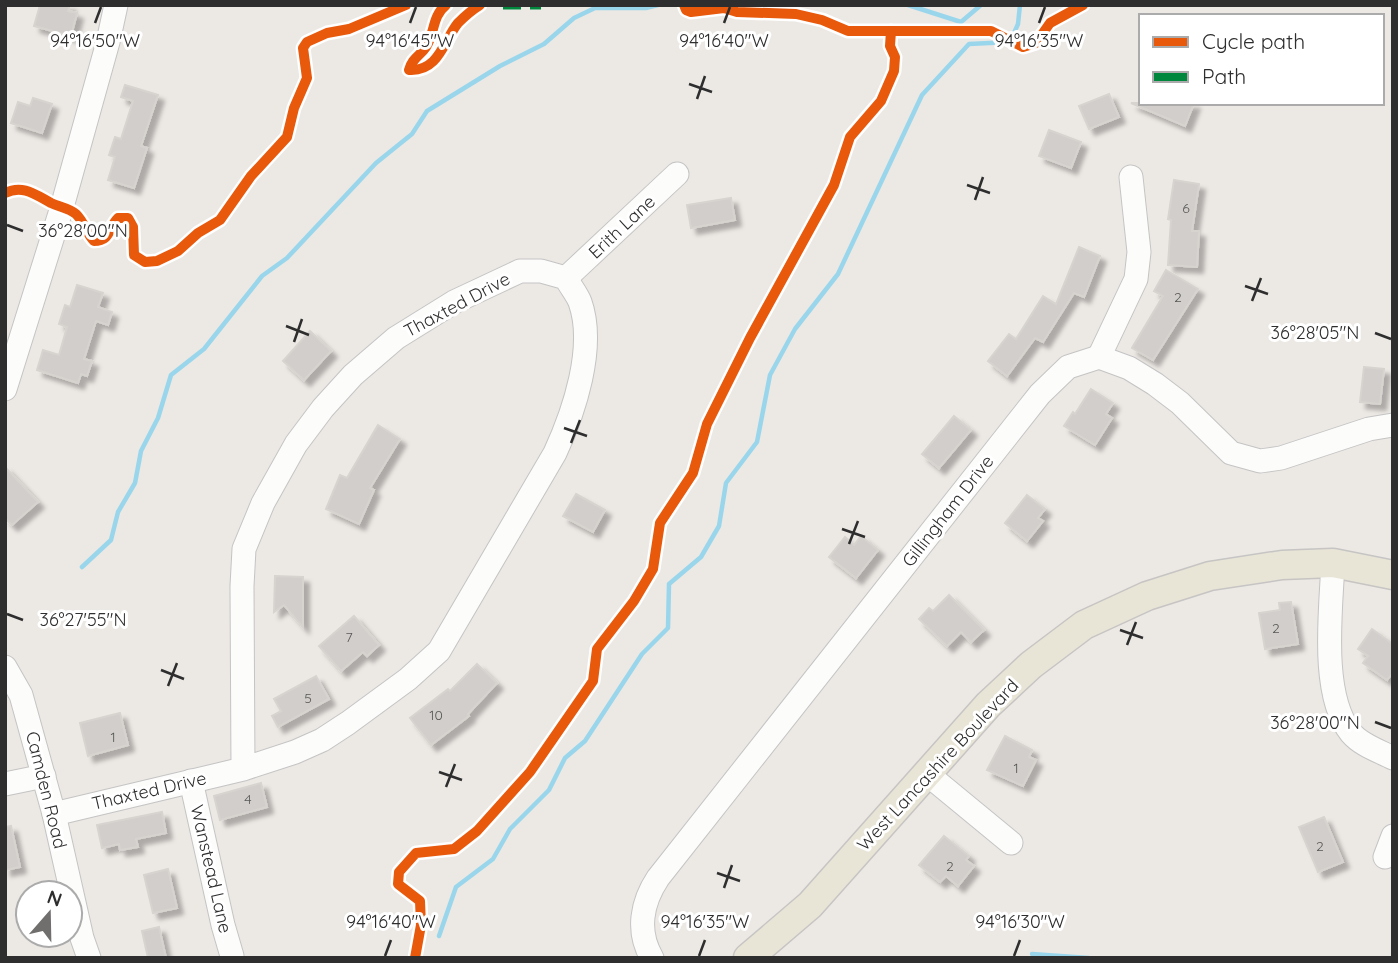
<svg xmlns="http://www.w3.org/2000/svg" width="1398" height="963" font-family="Quicksand,sans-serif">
<defs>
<filter id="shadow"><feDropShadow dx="6" dy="6" stdDeviation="2" flood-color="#0004"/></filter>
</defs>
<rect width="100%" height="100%" fill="#ece8e4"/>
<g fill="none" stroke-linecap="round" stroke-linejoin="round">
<g stroke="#99d6ec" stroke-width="4.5">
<path d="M908,5L961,22L981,5"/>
<path d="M82,567L111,540L118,512L135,483L141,451L158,418L171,375L204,349L262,276L287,258L376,163L412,134L427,111L500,66L544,44L574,18L595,8H646L658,5"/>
<path d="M439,936L456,887L493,859L510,829L549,790L565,758L585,741L642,654L668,628L669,584L701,557L719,526L726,483L757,442L770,375L795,329L838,274L922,95L969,44L1010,42L1018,24L1020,5"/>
<path d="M1032,954L1089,958"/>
</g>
</g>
<g fill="#d1cecb" stroke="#d7d4d0" stroke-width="2" filter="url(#shadow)">
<path d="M40,5H70L68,11L77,13L71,36L34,26Z"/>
<path d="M125,85L158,95L141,146L147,148L134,188L108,180L115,157L109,155L115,137L121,139L133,101L121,97Z"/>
<path d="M1109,94L1119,117L1089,129L1079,106Z"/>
<path d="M33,98L52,104L42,133L11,123L18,102L30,106Z"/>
<path d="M1131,103H1194L1185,126Z"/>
<path d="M1049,130L1081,142L1071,168L1039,156Z"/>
<path d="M1174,180L1199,184L1192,231H1199L1197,267L1168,265L1171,220L1168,219Z"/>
<path d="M731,198L735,220L691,228L687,205Z"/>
<path d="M1079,247L1100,256L1084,297L1074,293L1043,342L1035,338L1007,376L988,361L1009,334L1016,339L1043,296L1056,304Z"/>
<path d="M1166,270L1198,289L1153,360L1132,348L1163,296L1154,291Z"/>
<path d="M77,285L103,293L98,307L112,312L108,325L96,321L84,359L92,361L87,376L81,374L78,383L37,370L43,350L59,355L67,327L59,324L65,305L70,307Z"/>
<path d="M310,331L331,351L304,380L283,361Z"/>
<path d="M1364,367L1384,369L1380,404L1360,402Z"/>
<path d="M1091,389L1113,403L1106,414L1112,418L1095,445L1064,426L1073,412L1075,414Z"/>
<path d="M954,416L971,430L939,468L922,454Z"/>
<path d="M378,425L400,439L370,488L374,490L359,524L326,509L340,475L347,478Z"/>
<path d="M5,467L38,502L12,525L5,518Z"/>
<path d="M576,494L605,510L593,532L563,516Z"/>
<path d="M1027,495L1045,509L1038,518L1043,521L1027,541L1005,523Z"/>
<path d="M861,536L878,550L856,578L829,557L845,537L854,545Z"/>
<path d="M275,576L303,577V627L284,605L274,612Z"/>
<path d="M949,595L984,630L971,642L961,632L947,646L919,619L929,608L933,611Z"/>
<path d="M1291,602L1298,644L1265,649L1259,613L1280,610L1279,603Z"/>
<path d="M354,616L379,645L367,656L363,652L341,671L319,646Z"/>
<path d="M1372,629L1393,644V673L1387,680L1363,663L1368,656L1358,649Z"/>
<path d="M477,664L497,683L468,714L469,716L431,745L410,718L448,689L450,691Z"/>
<path d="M316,676L329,699L278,727L272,716L281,711L274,699Z"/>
<path d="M120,713L128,745L88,756L80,723Z"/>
<path d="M1005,736L1032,750L1029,757L1036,760L1023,786L987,770Z"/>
<path d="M261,783L267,807L220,820L214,796Z"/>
<path d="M162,812L166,833L136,839L138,847L120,850L119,844L102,848L97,825Z"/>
<path d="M1324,817L1343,862L1318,872L1299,827Z"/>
<path d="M11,826L20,867L5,870V827Z"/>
<path d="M944,836L969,856L966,860L974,866L958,886L946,876L940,882L919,865Z"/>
<path d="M168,869L177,908L153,913L144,875Z"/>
<path d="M159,927L166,958H148L142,931Z"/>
</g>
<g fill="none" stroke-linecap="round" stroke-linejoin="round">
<defs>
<g id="minor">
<path d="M566,278L677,174"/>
<path d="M1099,357L1136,279L1139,252L1131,177"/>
<path d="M5,389L62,207L108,42L116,5"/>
<path d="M1333,563C1331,609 1320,695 1351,733C1361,745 1379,751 1393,758"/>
<path d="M5,667L21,695L54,814L82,938L89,958"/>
<path d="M926,773L1011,843"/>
<path d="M191,781L223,925L232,956"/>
<path d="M5,784L44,776"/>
<path d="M54,814L243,769L295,752L322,740L348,723L408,679L439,651L555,453C574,412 596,347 580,302C577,294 570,286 566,278L541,271H520L454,302L396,338L353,375L323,408L296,444L263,503L244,549L242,586L243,769"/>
<path d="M1385,857L1393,836"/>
<path d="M652,958C636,931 642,902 658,878L1040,394L1068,367L1099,357L1129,368L1155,384L1180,403L1231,453L1260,461L1281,458L1369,429L1393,425"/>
</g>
<path id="major" d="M748,958L810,905L988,705L1031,665L1084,625L1147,596L1210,576L1282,565L1333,563L1393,575"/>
</defs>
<use href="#minor" stroke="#c5c4c5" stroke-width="25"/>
<use href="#major" stroke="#c6c5c4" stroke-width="31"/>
<use href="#minor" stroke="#fcfcfb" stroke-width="23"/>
<use href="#major" stroke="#e8e4d6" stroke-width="28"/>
<path stroke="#00873e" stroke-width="9" stroke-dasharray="18 9" stroke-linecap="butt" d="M503,5H541"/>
<defs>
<g id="cycleway">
<path d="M446,5C432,16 435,33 426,47C420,56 412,58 409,70C439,72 444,40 458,23C464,17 472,10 480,5"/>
<path d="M684,5L686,10L691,12L724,8L737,12L796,14L822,20L848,31H991L1023,47L1036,43L1050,23L1083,5"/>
<path d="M5,193C23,184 36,195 51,203C60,207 69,208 76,214C85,223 86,233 94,241C111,241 108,228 118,218H128L133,227L134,255L145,262L157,261L178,251L198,233L220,220L251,176L287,137L294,108L307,78L303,48L307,42L327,33L349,29L406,5"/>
<path d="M415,958L421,925L420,901L398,884L399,872L416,853L454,849L477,831L530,772L593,681L597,649L634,601L653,569L660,523L693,473L707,424L750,338L834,185L850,137L881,101L894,71L895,57L890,46L891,31"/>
</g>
</defs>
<use href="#cycleway" stroke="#fff" stroke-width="15"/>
<use href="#cycleway" stroke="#e8590c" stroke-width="10"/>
</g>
<path fill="none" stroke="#2e2e2e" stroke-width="2.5" d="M95,23L101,7M410,23L416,7M724,23L730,7M1039,23L1045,7M689,84L712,92M697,99L705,76M967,185L990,193M975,200L983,177M7,225L23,231M1245,286L1268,294M1252,301L1261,278M286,326L309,335M1375,333L1391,339M294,342L302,319M564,428L587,436M571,443L580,420M842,529L865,537M849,544L858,521M7,614L23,620M1120,630L1143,638M1127,645L1136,622M161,670L184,679M168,686L177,663M1375,722L1391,728M439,772L462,780M446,787L455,764M717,873L740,881M724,888L732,865M385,956L391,940M699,956L705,940M1014,956L1020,940"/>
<g text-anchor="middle" stroke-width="6" stroke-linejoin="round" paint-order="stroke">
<g font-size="14" fill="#585857">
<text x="1186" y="213">6</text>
<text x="1178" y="302">2</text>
<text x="1276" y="633">2</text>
<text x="349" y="642">7</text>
<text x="308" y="703">5</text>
<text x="436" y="720">10</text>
<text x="113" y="742">1</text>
<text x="1016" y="773">1</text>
<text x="248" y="804">4</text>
<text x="1320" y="851">2</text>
<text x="950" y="871">2</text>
</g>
<g font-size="18" fill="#2e2e2e" stroke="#fff">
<text transform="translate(622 227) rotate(-43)" y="6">Erith Lane</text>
<text transform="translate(457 305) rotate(-28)" y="6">Thaxted Drive</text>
<text transform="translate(948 511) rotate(-52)" y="6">Gillingham Drive</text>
<text transform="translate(938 765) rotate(-47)" y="6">West Lancashire Boulevard</text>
<text transform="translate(46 790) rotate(76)" y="6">Camden Road</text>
<text transform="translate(149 791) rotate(-13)" y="6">Thaxted Drive</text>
<text transform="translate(211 869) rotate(77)" y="6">Wanstead Lane</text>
</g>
</g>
<g font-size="18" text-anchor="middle" fill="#2e2e2e" stroke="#fff" stroke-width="6" stroke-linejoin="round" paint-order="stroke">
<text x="410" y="47">94°16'45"W</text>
<text x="1039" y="47">94°16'35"W</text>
<text x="95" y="47">94°16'50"W</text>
<text x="724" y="47">94°16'40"W</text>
<text x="83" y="237">36°28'00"N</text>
<text x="1315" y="339">36°28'05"N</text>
<text x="83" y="626">36°27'55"N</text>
<text x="1315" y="729">36°28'00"N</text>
<text x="391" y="928">94°16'40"W</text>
<text x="705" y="928">94°16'35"W</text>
<text x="1020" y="928">94°16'30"W</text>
</g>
<rect width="1398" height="963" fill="none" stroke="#2e2e2e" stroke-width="14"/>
<rect x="1139" y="14" width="245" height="91" fill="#ffffff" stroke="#ababab" stroke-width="2"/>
<rect x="1153" y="37" width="35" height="10" fill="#e8590c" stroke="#ababab" stroke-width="2"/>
<text x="1202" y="49" font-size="21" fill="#2e2e2e">Cycle path</text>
<rect x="1153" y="72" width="35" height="10" fill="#00873e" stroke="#ababab" stroke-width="2"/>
<text x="1202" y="84" font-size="21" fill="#2e2e2e">Path</text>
<g transform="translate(49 914) rotate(20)"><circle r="33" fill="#ffffff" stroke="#ababab" stroke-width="2"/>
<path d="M0-5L12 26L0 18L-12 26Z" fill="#706f6e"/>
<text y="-10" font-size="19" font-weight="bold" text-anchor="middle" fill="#2e2e2e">N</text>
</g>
</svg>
